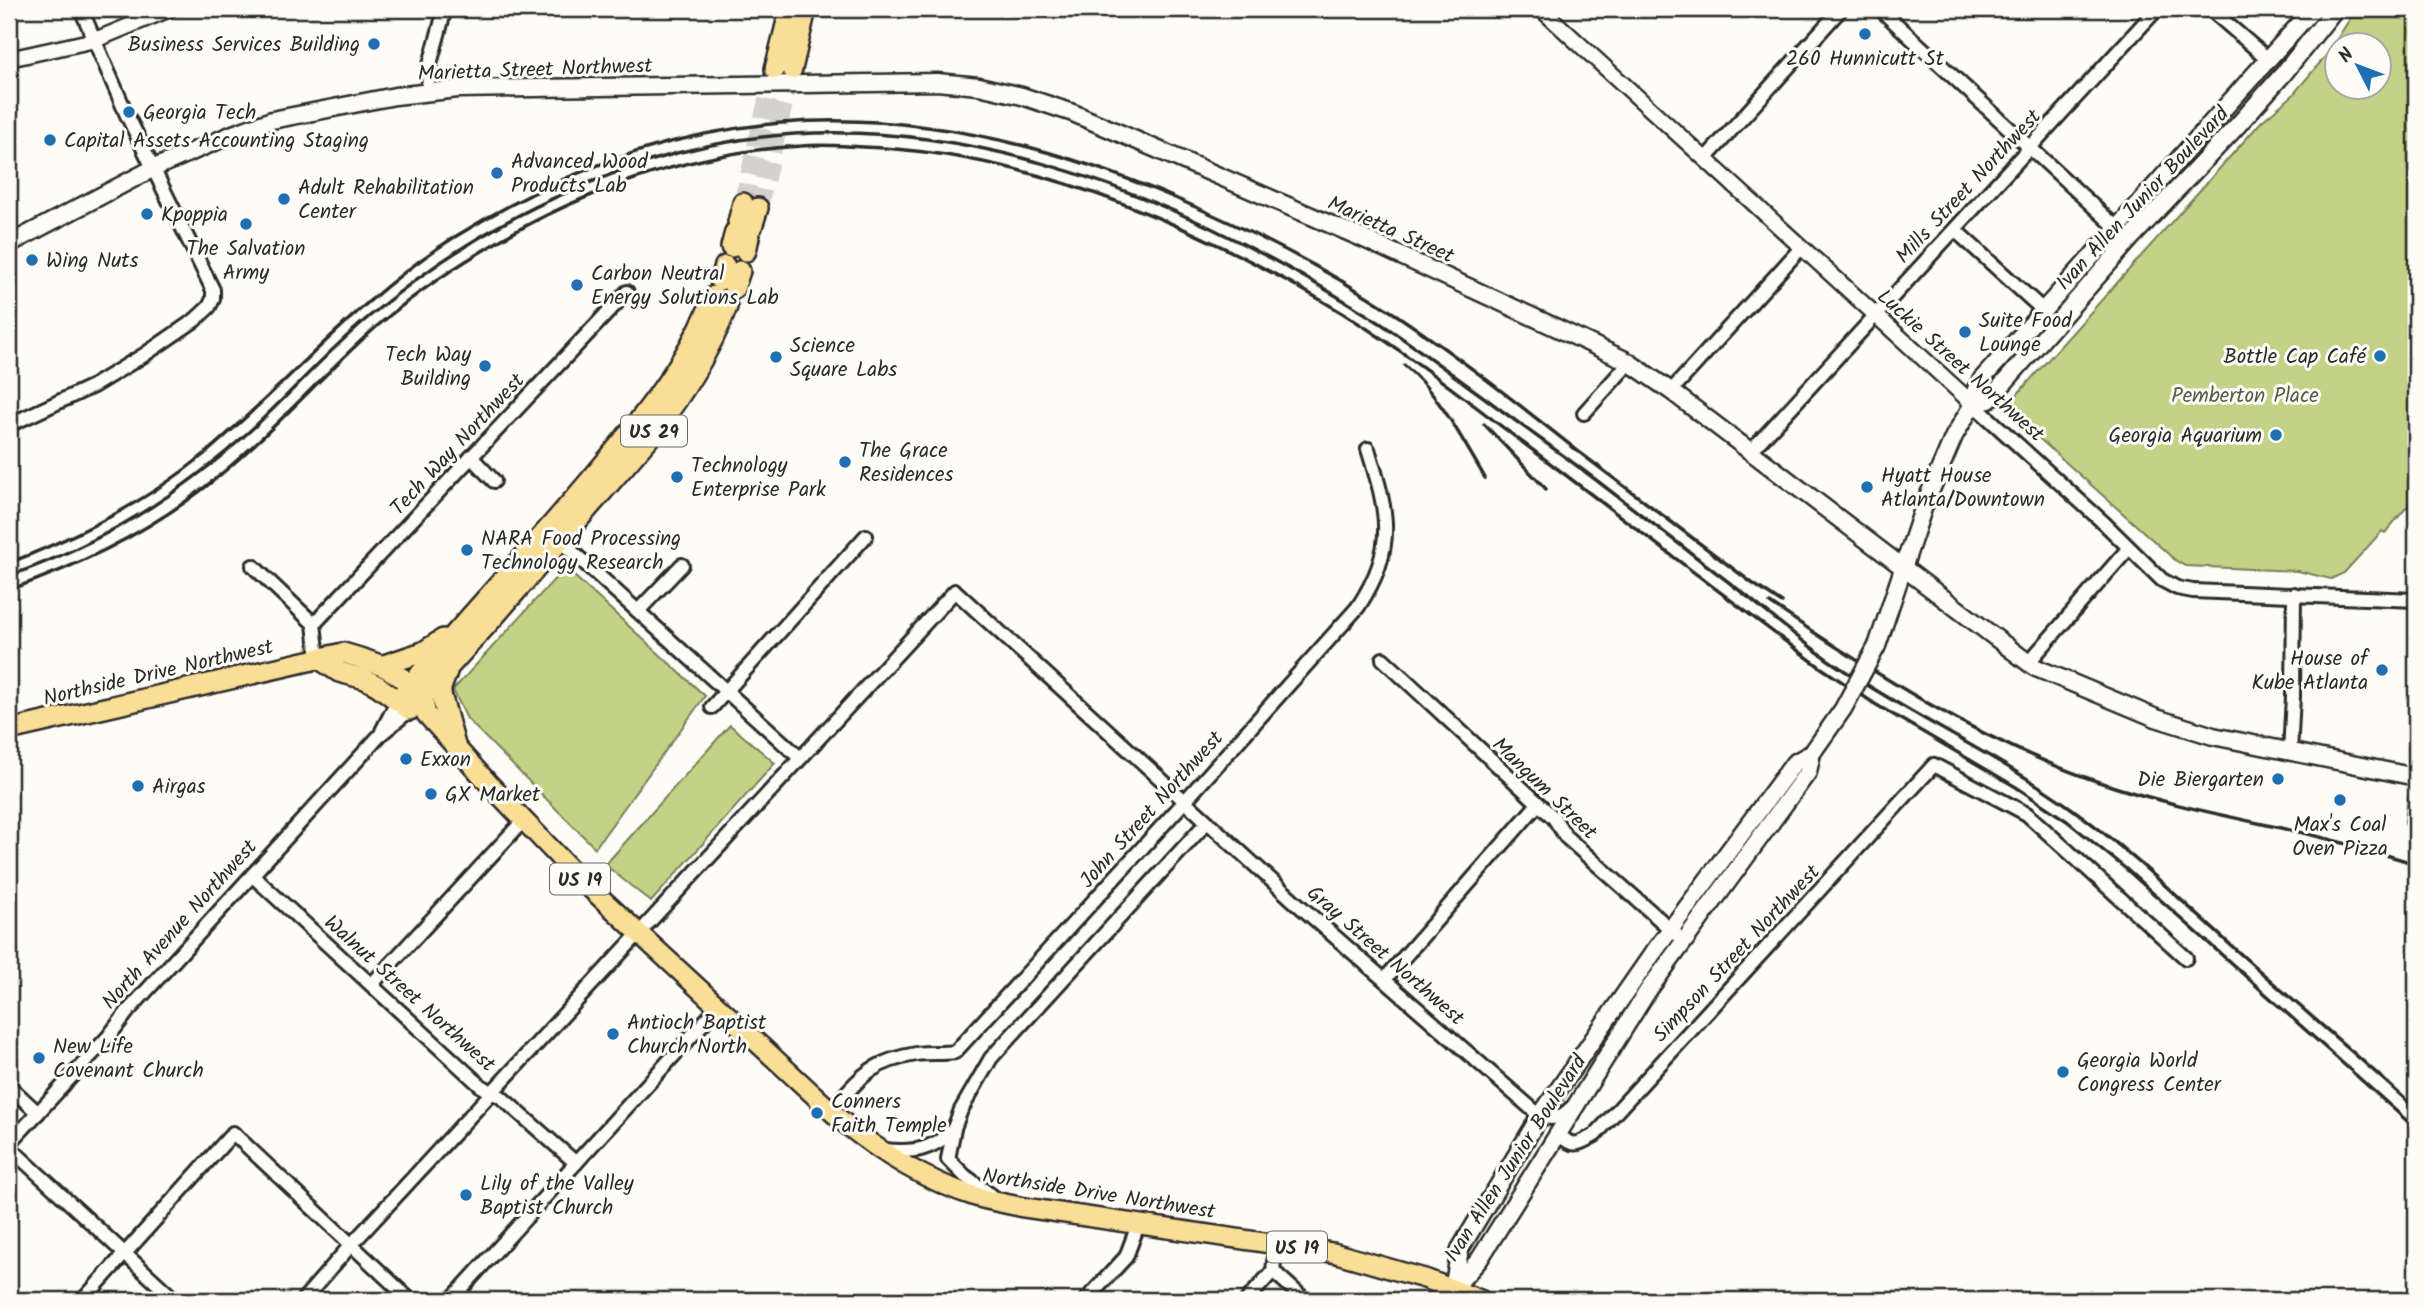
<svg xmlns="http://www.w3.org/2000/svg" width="2425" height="1309" font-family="Kalam,sans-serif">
<rect width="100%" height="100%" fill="#fdfcf7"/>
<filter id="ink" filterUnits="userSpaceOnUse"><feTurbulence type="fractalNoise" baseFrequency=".0143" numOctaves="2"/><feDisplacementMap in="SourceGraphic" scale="14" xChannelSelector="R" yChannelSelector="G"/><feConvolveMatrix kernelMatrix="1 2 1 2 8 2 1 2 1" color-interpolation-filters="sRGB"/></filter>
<g filter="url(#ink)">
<g fill="#c3d286" stroke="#777e58" stroke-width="2" fill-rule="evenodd">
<path d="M2356,9H2416V496L2385,533L2382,531L2344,573L2331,579L2298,571L2185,566L2175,560L2005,408L2262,121L2292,96L2329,52ZM2338,46H2380V88H2338Z"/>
<path d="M560,573L572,574L705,696L595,848L467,719L453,690Z"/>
<path d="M730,725L775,763L651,902L605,865Z"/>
</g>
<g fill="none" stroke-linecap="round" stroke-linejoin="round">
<g stroke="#d3d2ce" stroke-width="19" stroke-dasharray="19 10" stroke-linecap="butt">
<path d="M743,203L775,69"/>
<path d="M758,208L792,69"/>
</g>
<defs>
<g id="minor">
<path d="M1880,9L2118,229"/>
<path d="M2210,9L2269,60"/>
<path d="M428,91L429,68L445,9"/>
<path d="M1705,159L1841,9"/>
<path d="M1955,230L2043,310"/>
<path d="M1671,391L1801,248"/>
<path d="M1973,404L2105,524L2162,580L2177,588L2193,591L2416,600"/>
<path d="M1584,413L1629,363"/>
<path d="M9,425L93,386L144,355L195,320L209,307L213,299V290L126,113L81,9"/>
<path d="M1750,452L2157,9"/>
<path d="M471,457L494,481"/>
<path d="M557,538L800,758"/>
<path d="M253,566L314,624L318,658"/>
<path d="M638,611L682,565"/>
<path d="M314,624L627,292"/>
<path d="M1383,659L1554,818L1566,837L1676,934"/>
<path d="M2028,663L2129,548"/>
<path d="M712,707L866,536"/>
<path d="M382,731L398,700"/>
<path d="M2290,753L2293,696L2294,594"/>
<path d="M2413,822L2416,799"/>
<path d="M253,876L481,1086L501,1097L576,1163"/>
<path d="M1385,979L1538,804"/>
<path d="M372,984L523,821"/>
<path d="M9,1086L38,1113"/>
<path d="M831,1110C861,1077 870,1062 916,1054C929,1052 942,1054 955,1052L1176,811L1358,607C1397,547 1388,513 1368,449"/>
<path d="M1559,1134C1573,1149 1578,1144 1595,1135L1934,765L2027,814L2186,958"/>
<path d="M9,1144L109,1036L128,1011L382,733L410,710"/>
<path d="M9,1147L175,1300"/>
<path d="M885,1150C914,1153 933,1150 954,1129"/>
<path d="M995,1198L965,1176L948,1159L954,1128L961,1110L991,1058L1207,822"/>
<path d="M1273,1271L1305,1300"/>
<path d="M83,1300L233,1133L410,1300"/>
<path d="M303,1300L351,1245L955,591L1293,900L1540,1116C1554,1120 1561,1118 1571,1108"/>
<path d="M451,1300L718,1007"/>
<path d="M1086,1300L1126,1257L1138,1225"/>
<path d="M1247,1300L1273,1271L1276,1244"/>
</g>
<g id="tertiary">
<path d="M1541,9L1973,404"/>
<path d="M9,59L95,40L170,9"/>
</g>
<g id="secondary">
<path d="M9,244L154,168L233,134L272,120L395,96L458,89L937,82L979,86L1022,96L1073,113L1362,238L1557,328L1627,361L1671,391L2034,667L2156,718L2213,736L2416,777"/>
<path d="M1973,404L1989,400L2131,238L2237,126L2284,73L2335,9"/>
<path d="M1877,646L1924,506L1954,436L1973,404L1976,389L1982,379L2313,9"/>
<path d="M1453,1290L1460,1249L1540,1116L1653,953L1794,763L1812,753"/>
<path d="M1443,1300L1479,1260L1647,992L1808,772L1812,753"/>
</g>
<path id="primary" d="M423,697L426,714L491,786L576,875L842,1121C882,1154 924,1180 974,1196C989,1201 1005,1203 1021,1207L1335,1253L1426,1279L1481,1300"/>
<g id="trunk">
<path d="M775,69L790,9"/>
<path d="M792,69L806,9"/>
<path d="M738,222L743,203"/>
<path d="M752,227L758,208"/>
<path d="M731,247L735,232"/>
<path d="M746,251L749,237"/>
<path d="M720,280L725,266"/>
<path d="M734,289L740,271"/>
<path d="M318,658L339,672L365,679L378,686L410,710L493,618L650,437C681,397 709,354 727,307"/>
<path d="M384,665L423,652L443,639"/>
<path d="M447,672L441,688V694L455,745"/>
<path d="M398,700C459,627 525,557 587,484C636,426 685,368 714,296"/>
<path d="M9,730L343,653C378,663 393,667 419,693"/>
</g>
</defs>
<use href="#minor" stroke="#2b2b2b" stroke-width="18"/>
<use href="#tertiary" stroke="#2b2b2b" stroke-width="19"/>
<use href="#secondary" stroke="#2b2b2b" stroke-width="21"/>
<use href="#primary" stroke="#2b2b2b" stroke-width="23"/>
<use href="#trunk" stroke="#2b2b2b" stroke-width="24"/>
<use href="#minor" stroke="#fdfcf7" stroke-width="12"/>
<use href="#tertiary" stroke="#fdfcf7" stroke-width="14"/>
<use href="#secondary" stroke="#fdfcf7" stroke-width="16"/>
<use href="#primary" stroke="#fbde96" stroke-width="18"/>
<use href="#trunk" stroke="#fbde96" stroke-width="19"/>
<g stroke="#2b2b2b" stroke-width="3.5">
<path d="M1404,365C1440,395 1462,439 1485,478"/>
<path d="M1484,424L1546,489"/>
<path d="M9,563C78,536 145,503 202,456C288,384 357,299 453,238C691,89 921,89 1175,198C1252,231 1327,269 1398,316C1462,359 1522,407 1583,455C1639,498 1696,540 1752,583L1782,603"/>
<path d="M9,576C102,543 179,496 252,429C290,394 325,354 365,320C451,247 542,195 650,161C905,80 1167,186 1380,323C1416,347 1450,373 1485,398C1523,427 1562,454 1600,483C1649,521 1699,559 1748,597C1774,618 1799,639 1827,659C1905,713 1993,752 2071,808C2132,852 2188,907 2244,957C2301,1008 2360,1057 2416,1109"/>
<path d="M9,590C78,566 145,534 204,488C262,443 311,387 365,337C401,304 442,275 484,250C577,192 691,152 801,146C822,144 843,146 864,147C1025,153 1182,219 1319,299C1392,341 1459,394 1526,445C1624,519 1721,594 1820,667L1875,704L2016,787L2067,821L2126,869L2416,1129"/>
<path d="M1770,603C1873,673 1979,741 2099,782C2164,804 2232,817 2299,832C2338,841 2377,852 2416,864"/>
</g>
<defs>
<path id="secondary-bridge" d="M1812,753L1843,709L1877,646"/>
</defs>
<use href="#secondary-bridge" stroke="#2b2b2b" stroke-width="21" stroke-linecap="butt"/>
<use href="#secondary-bridge" stroke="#fdfcf7" stroke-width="16"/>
</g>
</g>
<g fill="#1f6fb2" stroke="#fdfcf7" stroke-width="2.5">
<circle cx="1865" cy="34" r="7"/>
<circle cx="374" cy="44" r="7"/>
<circle cx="129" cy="112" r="7"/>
<circle cx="50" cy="140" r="7"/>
<circle cx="497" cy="173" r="7"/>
<circle cx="284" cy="199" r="7"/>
<circle cx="147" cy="214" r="7"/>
<circle cx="246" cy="224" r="7"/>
<circle cx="32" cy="260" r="7"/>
<circle cx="577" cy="285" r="7"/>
<circle cx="1965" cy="332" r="7"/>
<circle cx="2380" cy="356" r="7"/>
<circle cx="776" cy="357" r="7"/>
<circle cx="485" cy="366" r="7"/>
<circle cx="2276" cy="435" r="7"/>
<circle cx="845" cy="462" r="7"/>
<circle cx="677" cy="477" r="7"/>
<circle cx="1867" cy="487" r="7"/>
<circle cx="467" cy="550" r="7"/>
<circle cx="2382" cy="670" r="7"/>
<circle cx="406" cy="759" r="7"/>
<circle cx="2278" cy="779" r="7"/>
<circle cx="138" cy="786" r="7"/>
<circle cx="431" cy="794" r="7"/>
<circle cx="2340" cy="800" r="7"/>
<circle cx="613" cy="1034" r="7"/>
<circle cx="39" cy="1058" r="7"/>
<circle cx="2063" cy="1072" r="7"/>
<circle cx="817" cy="1113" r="7"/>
<circle cx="466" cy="1195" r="7"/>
</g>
<g text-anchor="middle" stroke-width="6" stroke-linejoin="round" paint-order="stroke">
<g fill="#fdfcf7" stroke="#6a6a68" stroke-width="2">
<rect x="621" y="415.5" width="66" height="31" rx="5"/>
<rect x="550" y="863.5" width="60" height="31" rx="5"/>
<rect x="1267" y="1231.5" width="60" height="31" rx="5"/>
</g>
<g font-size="19" font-weight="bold" fill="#2b2b2b">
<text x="654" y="438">US 29</text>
<text x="580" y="886">US 19</text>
<text x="1297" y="1254">US 19</text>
</g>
<g font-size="21" fill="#2b2b2b" stroke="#fdfcf7" text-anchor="start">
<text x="360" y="51" text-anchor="end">Business Services Building</text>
<text x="1865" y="65" text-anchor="middle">260 Hunnicutt St</text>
<text x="143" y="119">Georgia Tech</text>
<text x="64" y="147">Capital Assets Accounting Staging</text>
<text x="511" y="168">Advanced Wood<tspan x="511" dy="24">Products Lab</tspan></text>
<text x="298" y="194">Adult Rehabilitation<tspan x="298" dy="24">Center</tspan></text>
<text x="161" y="221">Kpoppia</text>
<text x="246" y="255" text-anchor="middle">The Salvation<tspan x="246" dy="24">Army</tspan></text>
<text x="46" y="267">Wing Nuts</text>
<text x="591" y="280">Carbon Neutral<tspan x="591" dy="24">Energy Solutions Lab</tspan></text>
<text x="1979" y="327">Suite Food<tspan x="1979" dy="24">Lounge</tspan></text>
<text x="790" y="352">Science<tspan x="790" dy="24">Square Labs</tspan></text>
<text x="471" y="361" text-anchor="end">Tech Way<tspan x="471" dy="24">Building</tspan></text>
<text x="2366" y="363" text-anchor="end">Bottle Cap Café</text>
<text x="2262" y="442" text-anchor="end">Georgia Aquarium</text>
<text x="859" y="457">The Grace<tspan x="859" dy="24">Residences</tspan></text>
<text x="691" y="472">Technology<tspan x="691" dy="24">Enterprise Park</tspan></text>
<text x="1881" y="482">Hyatt House<tspan x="1881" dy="24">Atlanta/Downtown</tspan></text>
<text x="481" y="545">NARA Food Processing<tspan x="481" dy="24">Technology Research</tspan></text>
<text x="2368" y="665" text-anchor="end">House of<tspan x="2368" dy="24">Kube Atlanta</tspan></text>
<text x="420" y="766">Exxon</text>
<text x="2264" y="786" text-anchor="end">Die Biergarten</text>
<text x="152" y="793">Airgas</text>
<text x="445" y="801">GX Market</text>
<text x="2340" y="831" text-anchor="middle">Max's Coal<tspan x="2340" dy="24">Oven Pizza</tspan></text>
<text x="627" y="1029">Antioch Baptist<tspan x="627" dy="24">Church North</tspan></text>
<text x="53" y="1053">New Life<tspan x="53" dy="24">Covenant Church</tspan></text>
<text x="2077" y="1067">Georgia World<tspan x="2077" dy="24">Congress Center</tspan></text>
<text x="831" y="1108">Conners<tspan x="831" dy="24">Faith Temple</tspan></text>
<text x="480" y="1190">Lily of the Valley<tspan x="480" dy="24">Baptist Church</tspan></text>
</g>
<g font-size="21" fill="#2b2b2b" stroke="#fdfcf7">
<text transform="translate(535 69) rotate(-2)" y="7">Marietta Street Northwest</text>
<text transform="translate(1968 186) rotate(-47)" y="7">Mills Street Northwest</text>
<text transform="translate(2142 198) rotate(-47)" y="7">Ivan Allen Junior Boulevard</text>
<text transform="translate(1391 229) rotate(24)" y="7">Marietta Street</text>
<text transform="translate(1961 365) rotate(42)" y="7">Luckie Street Northwest</text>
<text transform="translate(457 444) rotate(-47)" y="7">Tech Way Northwest</text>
<text transform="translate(158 672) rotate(-13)" y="7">Northside Drive Northwest</text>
<text transform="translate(1545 788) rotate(44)" y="7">Mangum Street</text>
<text transform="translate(1151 809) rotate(-48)" y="7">John Street Northwest</text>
<text transform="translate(179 924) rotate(-48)" y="7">North Avenue Northwest</text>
<text transform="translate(1736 953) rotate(-47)" y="7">Simpson Street Northwest</text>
<text transform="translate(1386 955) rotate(41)" y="7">Gray Street Northwest</text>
<text transform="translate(410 993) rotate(42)" y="7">Walnut Street Northwest</text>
<text transform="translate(1515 1158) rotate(-57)" y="7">Ivan Allen Junior Boulevard</text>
<text transform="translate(1099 1193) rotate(9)" y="7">Northside Drive Northwest</text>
</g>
<g font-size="21" fill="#595d46" stroke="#fdfcf7">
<text x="2245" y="402">Pemberton Place</text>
</g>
</g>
<rect width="2425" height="1309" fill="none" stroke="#fdfcf7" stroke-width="35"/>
<rect x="18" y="18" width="2390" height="1274" fill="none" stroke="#2b2b2b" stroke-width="2.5" filter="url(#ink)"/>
<g transform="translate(2358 66) rotate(312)"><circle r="33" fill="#fdfcf7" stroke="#a9a8a5" stroke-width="2"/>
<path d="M0-5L12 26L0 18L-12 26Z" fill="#1f6fb2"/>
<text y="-10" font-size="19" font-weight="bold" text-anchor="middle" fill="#2b2b2b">N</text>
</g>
</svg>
